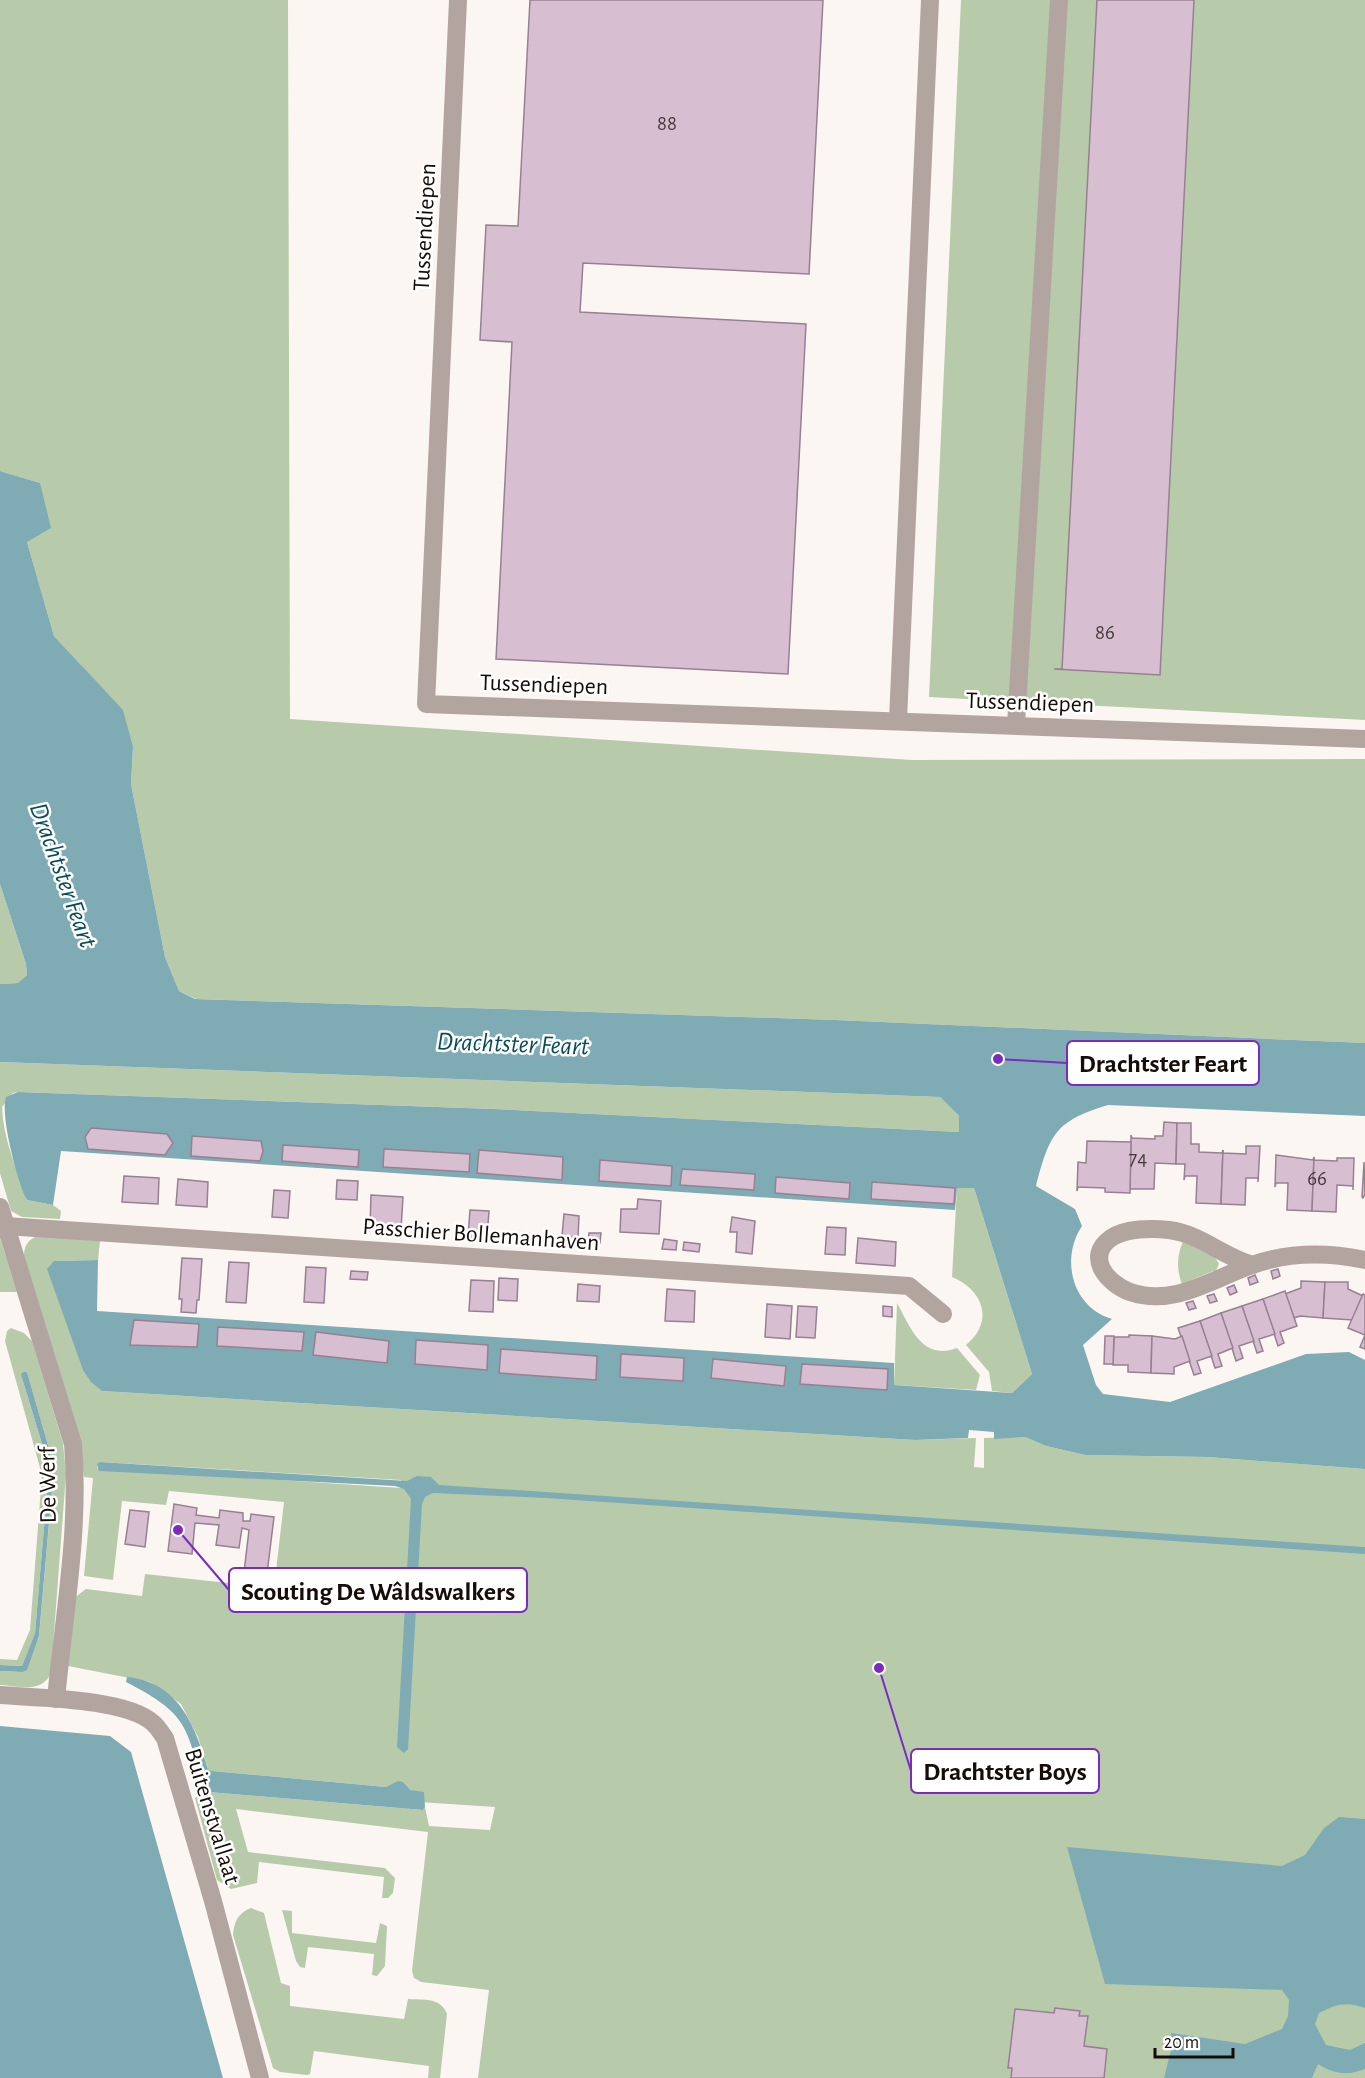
<svg xmlns="http://www.w3.org/2000/svg" width="1365" height="2078" font-family="'Alegreya Sans',sans-serif">
<rect width="100%" height="100%" fill="#fcf6f3"/>
<g fill="#b7cbab" fill-rule="evenodd">
<path d="M0,0H288L290,719L912,760L1365,759V1043L835,1020L196,999L179,991L165,957L131,784L133,747L81,665L54,636L27,542L40,483L0,471Z"/>
<path d="M961,0H1365V720L929,697Z"/>
<path d="M0,884L26,964L27,975L18,983L0,984Z"/>
<path d="M0,1062L940,1097L959,1116V1132L493,1109L18,1092L13,1093L2,1107C3,1139 17,1170 27,1200L53,1205L61,1211L60,1219L22,1217L11,1211L0,1173Z"/>
<path d="M957,1188H974L1032,1374L1012,1393L992,1391L989,1372L966,1345C995,1321 983,1290 952,1277Z"/>
<path d="M38,1236L100,1241L98,1260L54,1261L102,1391L915,1440L976,1438L974,1467L984,1468V1438L1025,1437L1046,1446L1085,1455L1207,1457L1365,1469V2078H478L489,1990L421,1982L414,1978L412,1971L428,1832L236,1809L248,1852L385,1868L395,1878L393,1893L388,1898H382L384,1877L259,1862L257,1883L231,1889L217,1880L195,1798L204,1790L209,1792L423,1810L425,1807L429,1826L490,1830L495,1807L388,1800L386,1787L212,1771L208,1769L198,1737L181,1704L150,1682L68,1666L74,1598L86,1589L142,1596L145,1574L274,1588L284,1502L169,1491L166,1505L122,1501L113,1580L84,1576L93,1478L84,1477L77,1428L24,1256C24,1246 28,1239 38,1236ZM100,1462L401,1480V1488L97,1468Z"/>
<path d="M0,1238L17,1292H0Z"/>
<path d="M1183,1241C1195,1244 1215,1253 1219,1264L1215,1273L1213,1271L1182,1284C1176,1268 1177,1256 1183,1241Z"/>
<path d="M897,1303C911,1328 922,1361 957,1348L980,1375L976,1390L894,1385Z"/>
<path d="M11,1328L24,1333L32,1341L63,1443L66,1474L51,1673C42,1694 18,1686 0,1685V1671L22,1672L39,1637L53,1479L50,1452L27,1372L22,1378L43,1447L48,1481L35,1633L22,1666L0,1665V1659L17,1660L30,1630L42,1475L5,1341L7,1331Z"/>
<path d="M251,1908L264,1913L281,1983L290,1986V2006L404,2019L408,1999C423,2000 441,1997 447,2014L440,2078H428L429,2066L314,2051L310,2074L307,2075L280,2072L273,2068L233,1935C234,1922 238,1913 251,1908Z"/>
<path d="M282,1910L292,1911V1933L376,1943L380,1923L387,1926L385,1966L377,1976L372,1975L374,1954L308,1947L305,1968L300,1967L296,1961Z"/>
</g>
<g fill="#7fabb4">
<path d="M0,471L40,483L51,528L27,542L54,636L123,710L133,747L131,784L165,957L179,991L195,999L835,1020L1365,1043V1116L1108,1105C1055,1121 1050,1134 1036,1186L1075,1209L1082,1226C1060,1259 1072,1307 1112,1319L1083,1345L1096,1385L1103,1394L1170,1402L1306,1354L1349,1352L1365,1360V1469L1207,1457L1085,1455L1046,1446L1025,1437L994,1439V1432L969,1430L968,1438L915,1440L102,1391L91,1382L83,1370L47,1269L54,1261L98,1260L97,1311L894,1363V1385L1012,1393L1032,1374L974,1188H957L955,1210L61,1151L53,1205L27,1200C17,1182 0,1114 6,1097L18,1092L493,1109L959,1132V1116L940,1097L0,1062V984L18,983L27,975L26,964L0,884Z"/>
<path d="M24,1372H27L50,1452L53,1478L39,1636L27,1670L22,1672L0,1671V1665L22,1666L35,1633L48,1481L43,1447L22,1378L21,1374Z"/>
<path d="M100,1462L407,1481L417,1476L431,1477L439,1485L1365,1547V1554L546,1498L433,1493L425,1497L422,1504L408,1749L404,1753L397,1747L411,1499L404,1489L395,1486L99,1471L97,1464Z"/>
<path d="M127,1677C179,1682 195,1726 208,1769L212,1771L386,1787L398,1781L403,1782L410,1790L424,1792L425,1807L423,1810L209,1792L204,1790C186,1725 188,1714 126,1682Z"/>
<path d="M0,1726L110,1736L131,1752L223,2078H0Z"/>
<path d="M1339,1817L1365,1819V2008C1347,2001 1336,2004 1319,2013L1315,2024L1326,2045L1350,2050L1365,2043V2069C1348,2076 1333,2074 1318,2064L1312,2078H1164L1172,2046L1171,2033L1245,2044L1282,2029L1288,2016L1289,2000L1282,1990L1105,1984L1067,1847L1282,1866L1305,1855L1324,1828Z"/>
</g>
<g fill="#d7bfd1" stroke="#968091" stroke-width="1.5">
<path d="M530,0H823L809,274L583,263L580,312L806,324L788,674L496,659L512,342L480,340L486,225L518,226Z"/>
<path d="M1097,0H1194L1160,675L1054,669H1062Z"/>
<path d="M1164,1122L1177,1123L1176,1164L1155,1163L1154,1189H1130L1131,1135L1132,1138L1155,1139V1136H1163Z"/>
<path d="M1177,1123H1191V1144H1199V1152L1222,1153L1223,1150L1221,1204L1196,1203L1197,1176H1185L1184,1180L1185,1164H1176Z"/>
<path d="M91,1128L167,1134L173,1143L165,1155L88,1149L85,1137Z"/>
<path d="M192,1136L261,1141L263,1151L260,1161L191,1156Z"/>
<path d="M1087,1141L1131,1142L1130,1193L1105,1192V1188L1078,1187L1077,1191L1078,1162L1086,1163Z"/>
<path d="M283,1145L359,1150L358,1167L282,1161Z"/>
<path d="M1246,1146H1260L1258,1182V1178H1246L1245,1205L1221,1204L1223,1150V1153L1246,1154Z"/>
<path d="M384,1149L470,1154L469,1172L383,1167Z"/>
<path d="M479,1150L563,1157L562,1180L477,1173Z"/>
<path d="M1276,1155L1313,1160L1314,1157L1312,1211L1287,1210L1288,1183H1276L1275,1187Z"/>
<path d="M1314,1157V1160L1337,1161V1158H1354L1353,1190V1186L1337,1185L1336,1212L1312,1211Z"/>
<path d="M600,1160L672,1166L671,1186L599,1181Z"/>
<path d="M1364,1162L1365,1194L1363,1198L1362,1197Z"/>
<path d="M682,1169L755,1174L754,1190L680,1185Z"/>
<path d="M124,1176L159,1178L158,1204L122,1202Z"/>
<path d="M776,1177L850,1183L849,1199L775,1193Z"/>
<path d="M178,1179L208,1182L207,1207L176,1205Z"/>
<path d="M337,1180L358,1181L357,1200L336,1199Z"/>
<path d="M872,1182L955,1188L954,1204L871,1199Z"/>
<path d="M274,1190L290,1191L288,1218L272,1217Z"/>
<path d="M371,1195L403,1197L401,1229L370,1226Z"/>
<path d="M638,1199L661,1201L659,1234L620,1232L621,1209H637Z"/>
<path d="M470,1210L489,1211L487,1238L468,1237Z"/>
<path d="M564,1214L579,1216L578,1237L562,1236Z"/>
<path d="M732,1217L755,1221L752,1254L736,1252L737,1232H730Z"/>
<path d="M827,1227L846,1228L845,1255L825,1254Z"/>
<path d="M589,1233H601L600,1243L588,1242Z"/>
<path d="M858,1238L896,1242L895,1266L856,1263Z"/>
<path d="M664,1239L677,1241L676,1250L662,1249Z"/>
<path d="M684,1242L700,1244L699,1252L683,1250Z"/>
<path d="M182,1258L202,1259L199,1300H197L196,1313L181,1312L182,1299H179Z"/>
<path d="M229,1262L249,1263L246,1303L226,1302Z"/>
<path d="M306,1267L326,1268L324,1303L304,1302Z"/>
<path d="M1278,1269L1280,1276L1273,1279L1271,1271Z"/>
<path d="M351,1271L368,1272L367,1280L350,1279Z"/>
<path d="M1255,1275L1258,1282L1250,1285L1248,1278Z"/>
<path d="M499,1278L518,1279L517,1301L498,1300Z"/>
<path d="M471,1280L494,1281L493,1312L469,1311Z"/>
<path d="M1301,1281L1325,1282L1323,1318L1300,1316L1294,1318L1285,1294L1301,1288Z"/>
<path d="M1325,1282H1348V1289L1363,1296L1353,1320L1323,1318Z"/>
<path d="M578,1284L600,1286L599,1302L577,1301Z"/>
<path d="M1234,1285L1237,1292L1230,1295L1227,1288Z"/>
<path d="M667,1289L695,1291L694,1322L665,1321Z"/>
<path d="M1285,1291L1297,1326L1280,1332L1284,1343L1278,1346L1263,1299Z"/>
<path d="M1214,1294L1217,1301L1210,1303L1207,1296Z"/>
<path d="M1363,1294L1365,1295V1349L1360,1347L1365,1335L1348,1328Z"/>
<path d="M1263,1299L1275,1334L1259,1339L1263,1351L1257,1353L1242,1306Z"/>
<path d="M1193,1301L1196,1308L1189,1310L1186,1303Z"/>
<path d="M767,1304L792,1306L790,1339L765,1337Z"/>
<path d="M798,1306L817,1307L815,1338L796,1337Z"/>
<path d="M883,1306L892,1307V1317L883,1316Z"/>
<path d="M1242,1306L1254,1341L1239,1346L1243,1358L1236,1361L1221,1313Z"/>
<path d="M1221,1313L1233,1348L1218,1354L1222,1366L1215,1368L1200,1321Z"/>
<path d="M134,1320L199,1324L197,1347L130,1345Z"/>
<path d="M1200,1321L1212,1356L1197,1361L1201,1373L1194,1375L1178,1328Z"/>
<path d="M218,1327L304,1332L302,1351L217,1346Z"/>
<path d="M316,1332L389,1341L387,1363L313,1355Z"/>
<path d="M1129,1335L1152,1336L1151,1373L1128,1372V1365H1113L1114,1337H1129Z"/>
<path d="M1105,1336H1114L1113,1364H1104Z"/>
<path d="M1152,1336L1175,1339L1182,1336L1190,1361L1174,1367V1374L1151,1373Z"/>
<path d="M416,1340L488,1345L487,1370L415,1364Z"/>
<path d="M501,1349L597,1356L596,1380L499,1373Z"/>
<path d="M621,1354L684,1358L683,1381L620,1377Z"/>
<path d="M713,1359L786,1366L784,1386L711,1378Z"/>
<path d="M802,1364L888,1369L887,1390L800,1384Z"/>
<path d="M174,1504L197,1508L196,1515L219,1518L220,1510L243,1513V1521H250L251,1514L274,1517L267,1574L244,1572L249,1530L242,1528L239,1548L216,1545L219,1525L195,1523L192,1554L168,1551Z"/>
<path d="M130,1510L149,1512L145,1547L125,1544Z"/>
<path d="M1055,2008L1080,2011L1079,2016H1088L1084,2046L1107,2049L1104,2078H1011L1012,2068H1008L1015,2009L1054,2013Z"/>
</g>
<g fill="none" stroke-linecap="round" stroke-linejoin="round">
<g stroke="#b2a5a0" stroke-width="18">
<path d="M458,0L426,704L1365,739"/>
<path d="M898,720L930,0"/>
<path d="M1016,725L1059,0"/>
<path d="M0,1207L73,1444C80,1528 64,1615 56,1699"/>
<path d="M5,1226L909,1286L943,1314"/>
<path d="M1253,1265C1223,1257 1201,1234 1169,1230C1152,1228 1126,1228 1111,1238C1084,1257 1108,1284 1130,1292C1174,1307 1212,1279 1252,1265C1289,1252 1327,1252 1365,1260"/>
<path d="M0,1695C37,1698 126,1698 153,1723C158,1727 161,1733 165,1738L213,1901L260,2078"/>
</g>
</g>
<g text-anchor="middle" stroke-width="5" stroke-linejoin="round" paint-order="stroke">
<g font-size="21" fill="#46393a">
<text x="667" y="130">88</text>
<text x="1105" y="639">86</text>
<text x="1138" y="1165">74</text>
<text x="1317" y="1185">66</text>
</g>
<g font-size="24" fill="#160c08" stroke="#fff">
<text transform="translate(424 227) rotate(-87)" y="8">Tussendiepen</text>
<text transform="translate(544 684) rotate(2)" y="8">Tussendiepen</text>
<text transform="translate(1030 702) rotate(2)" y="8">Tussendiepen</text>
<text transform="translate(481 1234) rotate(4)" y="8">Passchier Bollemanhaven</text>
<text transform="translate(47 1485) rotate(-91)" y="8">De Werf</text>
<text transform="translate(213 1816) rotate(73)" y="8">Buitenstvallaat</text>
</g>
<g font-size="26" font-style="italic" fill="#094c57" stroke="#fff">
<text transform="translate(64 875) rotate(70)" y="9">Drachtster Feart</text>
<text transform="translate(513 1043) rotate(2)" y="9">Drachtster Feart</text>
</g>
</g>
<path fill="none" stroke="#7b2cbf" stroke-width="2" d="M998 1059L1067 1063M178 1530L229 1590M879 1668L911 1771"/>
<g fill="#7b2cbf" stroke="#fff" stroke-width="2">
<circle cx="998" cy="1059" r="6"/>
<circle cx="178" cy="1530" r="6"/>
<circle cx="879" cy="1668" r="6"/>
</g>
<g fill="#fff" stroke="#7b2cbf" stroke-width="2">
<rect x="1067" y="1041" width="192" height="44" rx="6"/>
<rect x="229" y="1568" width="298" height="44" rx="6"/>
<rect x="911" y="1749" width="188" height="44" rx="6"/>
</g>
<g font-size="26" text-anchor="middle" font-weight="bold" fill="#160c08">
<text x="1163" y="1072">Drachtster Feart</text>
<text x="378" y="1600">Scouting De Wâldswalkers</text>
<text x="1005" y="1780">Drachtster Boys</text>
</g>
<path d="M1155 2048v9h78v-9" fill="none" stroke="#160c08" stroke-width="3"/>
<text x="1164" y="2048" font-size="18" fill="#160c08" stroke="#ffffff" stroke-width="4.5" paint-order="stroke">20 m</text>
</svg>
